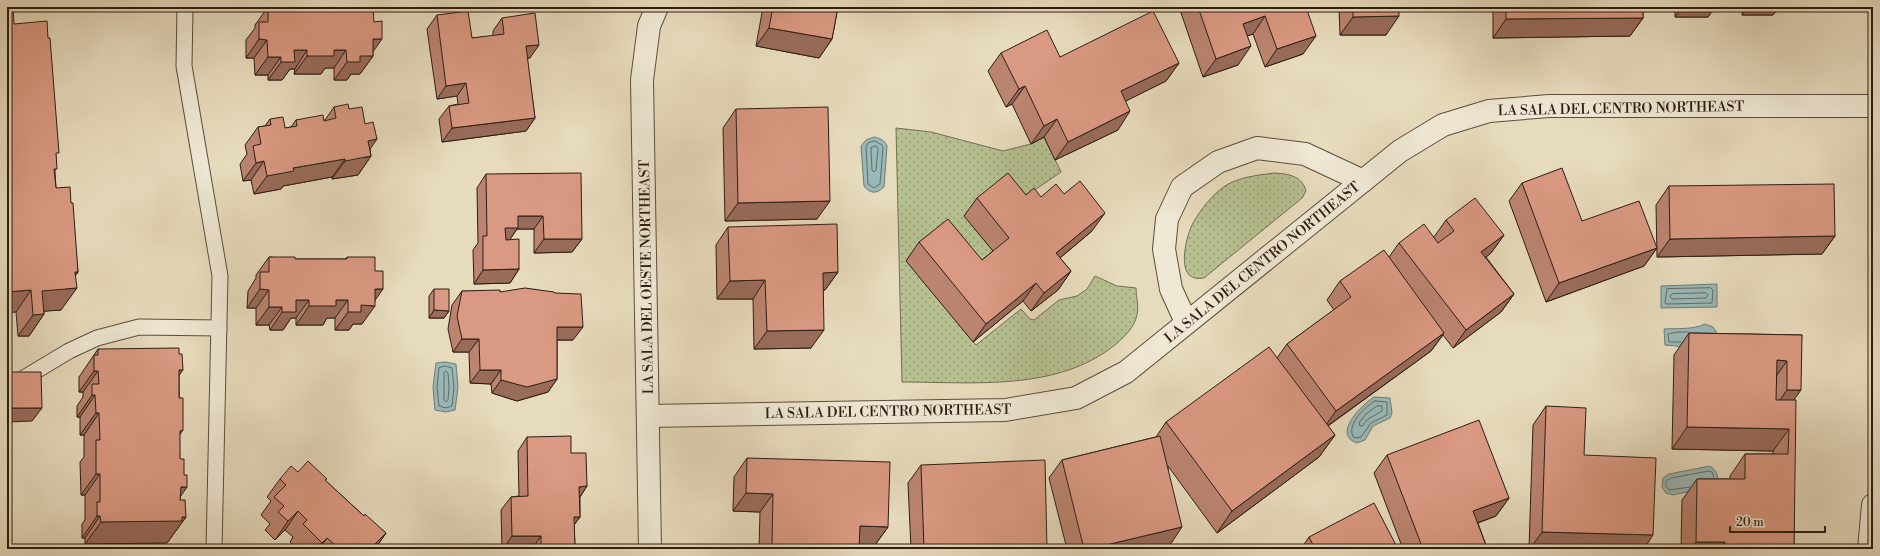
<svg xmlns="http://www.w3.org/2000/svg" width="1880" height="556" font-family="'Libre Bodoni',serif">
<defs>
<pattern id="grass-dots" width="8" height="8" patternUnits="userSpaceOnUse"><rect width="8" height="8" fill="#b6c090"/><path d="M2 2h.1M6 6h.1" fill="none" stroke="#949b74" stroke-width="1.8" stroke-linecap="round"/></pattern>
</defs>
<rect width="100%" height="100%" fill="#e7dbbd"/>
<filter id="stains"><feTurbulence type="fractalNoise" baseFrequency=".005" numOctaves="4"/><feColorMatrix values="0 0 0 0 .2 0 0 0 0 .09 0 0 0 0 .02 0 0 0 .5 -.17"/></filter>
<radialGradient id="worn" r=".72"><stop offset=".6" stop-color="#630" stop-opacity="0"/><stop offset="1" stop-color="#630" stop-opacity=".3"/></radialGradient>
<g fill="url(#grass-dots)" stroke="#726e52">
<path d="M896,128L931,132L1003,151L1031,144L1044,137L1061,172L976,230L997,256L969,278L907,261L976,345L1021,309L1030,319L1034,320L1059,300L1077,296L1087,289L1095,276L1117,286L1136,288C1136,296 1139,307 1137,315C1134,328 1125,336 1116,344C1058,392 972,382 902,382Z"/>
<path d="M1275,173C1289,174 1302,176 1306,191L1302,198L1204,278C1202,278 1198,279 1195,278C1176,274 1187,234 1193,223C1201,209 1212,195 1225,186C1239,177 1258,175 1275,173Z"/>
</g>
<g fill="#99b9b9" stroke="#6e7b77">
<path d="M874,137C881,138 885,141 887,146L884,187C877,194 870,194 864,186L861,146L866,140Z"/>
<path d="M1717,284V307L1661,308V286Z"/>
<path d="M1705,324L1713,327L1717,333L1715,341L1686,347L1665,345L1664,329C1678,328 1692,330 1705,324Z"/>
<path d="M445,362L456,364L458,387L455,410L446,412L435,410L433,387L436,363Z"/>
<path d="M1374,397L1390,398L1392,413L1390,418L1373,426L1365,440L1357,443C1331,434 1363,404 1374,397Z"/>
<path d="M7,439H8L11,512H7Z"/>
<path d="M1710,466C1717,471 1718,475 1718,482L1714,486L1673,495L1666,493L1662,487L1663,478L1669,474Z"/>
</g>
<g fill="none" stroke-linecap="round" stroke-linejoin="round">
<g stroke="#636b66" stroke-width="1">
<path d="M875,141L882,145L883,147L880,184L874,188L868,184L866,147L868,143Z"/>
<path d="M876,146L878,149L876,170L874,172L872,170L871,148Z"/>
<path d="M1711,288L1713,290L1712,303L1667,304L1665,303L1667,289Z"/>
<path d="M1706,293L1708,295L1706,298L1672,299L1670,297L1672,294Z"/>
<path d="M1681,342H1669L1668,334L1678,332H1688"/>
<path d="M445,366L452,368L454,387L452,406L446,408L439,406L437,387L439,368Z"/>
<path d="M446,371L448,373L449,387L448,400L446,402L444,400V373Z"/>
<path d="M1375,401L1387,402V415L1371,423L1361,437L1354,438C1345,425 1365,407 1375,401Z"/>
<path d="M1377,406H1382V411L1368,419L1362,426H1360L1359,423L1365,415Z"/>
<path d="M1690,487L1669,490L1666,486V481L1671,478L1709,471L1712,472L1714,478"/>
</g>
<defs>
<g id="lane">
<path d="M185,7L184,66L220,276L214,549"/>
<path d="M24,378L69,351L97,338L139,327L219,328"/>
</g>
<g id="street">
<path d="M1186,322L1171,289L1164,249L1167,219L1182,187L1218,162L1257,148L1305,154L1363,181"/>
<path d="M649,416L1005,410L1076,398L1126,372L1400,151L1443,125L1489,111L1549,106H1873"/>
<path d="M650,549L642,80L649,26L657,7"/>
<path d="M1869,549L1873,505"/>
</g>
</defs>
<use href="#lane" stroke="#5c4c3e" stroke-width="17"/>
<use href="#street" stroke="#5c4c3e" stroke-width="24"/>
<use href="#lane" stroke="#efe8d4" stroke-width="15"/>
<use href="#street" stroke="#efe8d4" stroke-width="22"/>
</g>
<g fill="#bb8470" stroke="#2d1d14">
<path d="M268,7L294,9H343L345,7H373V56L360,74H351L347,80H334V68H325L321,74H294L295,69H290L282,80H268V75H255L254,58H246V40L255,28V25Z"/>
<path d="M763,7H838L832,39L819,58L756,46Z"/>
<path d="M1179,7H1306L1303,54L1265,67L1253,34L1247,36L1238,65L1203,77Z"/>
<path d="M1339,7H1399L1386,35H1340Z"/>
<path d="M1493,7H1643V18L1630,36L1493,38Z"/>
<path d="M1675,7H1715L1708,17H1675Z"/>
<path d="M1742,7H1779L1773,15H1742Z"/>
<path d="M437,15L472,38L493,36V31L502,18L530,58H527L535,118L526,131L442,142L439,119L449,106L458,104L457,96L437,99L427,29Z"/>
<path d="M14,24L56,157L55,172L56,188L71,203L78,272L75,276L61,310L44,311V314L29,336H18L16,312Z"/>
<path d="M1001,53L1060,57L1179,63L1166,81L1125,101L1118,130L1055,160L1044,137L1031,144L1012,104L1006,107L988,71Z"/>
<path d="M334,107L349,109L370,149L371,156L358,175L332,179V177L283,186L281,189L254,194L251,180L243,181L240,164L247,154L245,145L258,127L265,126L270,119L285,128L291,127L296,120H325Z"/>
<path d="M736,109L817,219L725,221L723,128Z"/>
<path d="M486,174L582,239L572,252L534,253V229H517L510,239L519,269L510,283L474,284L473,250L478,243L477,188Z"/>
<path d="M1522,183L1582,221L1657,248L1644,266L1546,302L1509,201Z"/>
<path d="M1669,186L1835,236L1822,254L1657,257L1656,205Z"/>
<path d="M1026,195L1041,197L1092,231L1060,258L1071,271L1058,290L1031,311L1023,301L973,342L906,261L919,242L982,260L993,251L964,216L977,198Z"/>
<path d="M1446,220L1504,235L1491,253L1486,257L1514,294L1501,312L1453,348L1443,335L1431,351L1328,426L1335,435L1319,457L1217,533L1168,466L1170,545L1153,549H1067L1049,478L1062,460L1156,437L1166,422L1277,358L1287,344L1334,310L1327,300L1340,281L1389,257L1399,243L1434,237Z"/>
<path d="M728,227L838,272L825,290H823L811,348L754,349L753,299H717L716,245Z"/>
<path d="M269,257L295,259H346L347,257L375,301L362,324H353L349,330H335V318H327L323,325H296V318H291L283,330H270L269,325H256V308H247L248,291L256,278V275Z"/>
<path d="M434,289L449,311L444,318H429V296Z"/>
<path d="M462,291L500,292L573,340H557V379L548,392L517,401L492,393L491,384L470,383L469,352H453L448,329L452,305Z"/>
<path d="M1689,333L1802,335L1793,400L1794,549H1681L1682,500L1697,479H1730V476L1745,454H1773V451L1672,449L1674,355Z"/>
<path d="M98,349L179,375L180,500L186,517L167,543L85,544V538H82V524L85,520V495H81L80,462L84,457V435H80V417H77V406L83,397V392H79V377Z"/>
<path d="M1546,406L1584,455L1644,549H1529L1533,425Z"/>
<path d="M527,437L571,453L587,486L580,497V517L574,525L575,547L574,549H502L501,510L511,497L519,496L518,451Z"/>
<path d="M1387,455L1509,498L1496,516L1478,523L1487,548V549H1403L1374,473Z"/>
<path d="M747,458L888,527L875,545H860L859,549H759L760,512L733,511L734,477Z"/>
<path d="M921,465L1047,549H911L908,483Z"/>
<path d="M298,472L326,481L364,516L386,533L377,546L381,549H297L290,542L293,537L285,530L275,540L265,530L270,524L261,515L271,501L267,497L280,479Z"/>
<path d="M1309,537L1398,549H1301Z"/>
</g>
<g fill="#996b5b" stroke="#2d1d14">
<path d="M1682,7H1715L1708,17H1675Z"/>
<path d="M1748,7H1779L1773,15H1742Z"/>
<path d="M1265,16L1253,34L1230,42L1243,24Z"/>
<path d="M1399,16L1386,35H1340L1353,17Z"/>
<path d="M1643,18L1630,36L1493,38L1506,19Z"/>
<path d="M769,28L832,39L819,58L756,46Z"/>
<path d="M1316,36L1303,54L1265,67L1277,49Z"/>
<path d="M259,39L267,40L254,58H246Z"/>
<path d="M373,39H382L370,56H373L360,74H351L347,80H334L347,62Z"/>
<path d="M539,45L530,58L516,60L526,46Z"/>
<path d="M1251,46L1238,65L1203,77L1216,59Z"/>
<path d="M294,50H307L295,69H290L282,80H268L281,62Z"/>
<path d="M334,50H346L334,68H325L321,74H294L307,56Z"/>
<path d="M268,57H281L268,75H255Z"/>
<path d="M1179,63L1166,81L1108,110L1121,91Z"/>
<path d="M466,83L457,96L437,99L446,86Z"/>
<path d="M1025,86L1012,104L1006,107L1019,89Z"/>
<path d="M1130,111L1118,130L1055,160L1068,142Z"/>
<path d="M535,118L526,131L442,142L452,128Z"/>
<path d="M1057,119L1044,137L1031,144L1044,126Z"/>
<path d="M377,139L364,158L371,156L358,175L332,179L345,161L368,141Z"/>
<path d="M345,159L332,177L283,186L281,189L254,194L267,176L293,168Z"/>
<path d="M264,161L251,180L243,181L256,163Z"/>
<path d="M830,201L817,219L725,221L738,203Z"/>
<path d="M1105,213L1092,231L1043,272L1056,253Z"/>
<path d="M518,216H543L534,229H517L509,241H496L505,228Z"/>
<path d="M1504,235L1491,253L1469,270L1481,252Z"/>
<path d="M1835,236L1822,254L1657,257L1670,239Z"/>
<path d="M544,239H582L572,252L534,253Z"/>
<path d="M1657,248L1644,266L1546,302L1559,283Z"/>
<path d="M519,269L510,283L474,284L483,270Z"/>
<path d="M1071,271L1058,290L1031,311L1044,293Z"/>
<path d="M75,272H78L66,289L77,288L61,310L33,312L42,291Z"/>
<path d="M838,272L825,290L810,291L823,273Z"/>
<path d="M765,280L753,299H717L730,281Z"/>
<path d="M1036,283L1023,301L973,342L986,324Z"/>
<path d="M260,289L269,290L256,308H247Z"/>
<path d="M375,289H383L371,306H375L362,324H353L349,330H335L348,312Z"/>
<path d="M31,290L16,312L7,313V292Z"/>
<path d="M1514,294L1501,312L1453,348L1466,330Z"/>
<path d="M296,300H309L296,318H291L283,330H270L282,312Z"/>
<path d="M336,300H348L335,318H327L323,325H296L309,306Z"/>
<path d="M269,307H282L269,325H256Z"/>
<path d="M434,310L449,311L444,318H429Z"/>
<path d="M44,314L29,336H18L33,315Z"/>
<path d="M557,327H583L573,340H547Z"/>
<path d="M824,330L811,348L754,349L767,331Z"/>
<path d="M1444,333L1431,351L1323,429L1336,411Z"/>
<path d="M462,339H479L469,352H453Z"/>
<path d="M1777,360L1787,361L1772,382Z"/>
<path d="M179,370H183L167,392Z"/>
<path d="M480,370H501L491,384L470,383Z"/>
<path d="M94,371H98L83,392H79Z"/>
<path d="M557,379L548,392L517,401L492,393L501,380Z"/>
<path d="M1787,390H1801L1786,411H1772Z"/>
<path d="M92,395H95L80,417H77Z"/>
<path d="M7,408H42L32,421L7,422Z"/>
<path d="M96,413H99L84,435H80Z"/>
<path d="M1687,427L1789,429L1773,451L1672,449Z"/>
<path d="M183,430L168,452L180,431Z"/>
<path d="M1335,435L1319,457L1217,533L1232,511Z"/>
<path d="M96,474H100L85,495H81Z"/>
<path d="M587,486L578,500L579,487Z"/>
<path d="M181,487H187L172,509Z"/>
<path d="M746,493L773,494L760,512L733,511Z"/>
<path d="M1509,498L1496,516L1460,529L1473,511Z"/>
<path d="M298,511L285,530L275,540L288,521Z"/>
<path d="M97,516H100L85,538H82Z"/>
<path d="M186,517L167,543L85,544L101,522Z"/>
<path d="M574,517H580L570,530Z"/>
<path d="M860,526L888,527L875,545L847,544Z"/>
<path d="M1182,527L1170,545L1153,549H1089Z"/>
<path d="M1542,532L1653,535L1644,549H1530Z"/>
<path d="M386,533L375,549V544Z"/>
<path d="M512,536H541L532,549H503Z"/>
<path d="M327,538L319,549H318L322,543Z"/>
<path d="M1696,542H1725L1720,549H1691Z"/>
<path d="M772,545L859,548V549H769Z"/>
<path d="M575,547L574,549H541V548Z"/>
<path d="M1047,548V549H1020Z"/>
</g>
<g fill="#da9982" stroke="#2d1d14">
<path d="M7,7H13L14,24L47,21L48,38H50L59,153H56L57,169H54L56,188L70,187L71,203H73L78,272H75L77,288L42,291L44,314L33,315L31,290L7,292Z"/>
<path d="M268,7H294V9H346V7H373L374,22L382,21V39H373V56H360V62H347L346,50H334V56H307V50H294L295,62H281V57H268L267,40L259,39V22H268Z"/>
<path d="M773,7H838L832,39L769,28Z"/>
<path d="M1198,7H1306L1316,36L1277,49L1265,16L1243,24L1251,46L1216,59Z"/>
<path d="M1353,7H1399V16L1353,17Z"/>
<path d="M1506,7H1643V18L1506,19Z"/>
<path d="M468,11L472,38L504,34L502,18L535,13L539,45L526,46L535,118L452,128L449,106L469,103L466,83L446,86L437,15Z"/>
<path d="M1153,11L1179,63L1121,91L1130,111L1068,142L1057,119L1044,126L1025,86L1019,89L1001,53L1047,30L1060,57Z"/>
<path d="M348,104L349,109L362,107L365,124L373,122L377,139L368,141L371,156L345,161V159L293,168L294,171L267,176L264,161L256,163L253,146L261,144L258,127L271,125L270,119L283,117L285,128L297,126L296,120L323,115L324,121L336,118L334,107Z"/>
<path d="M828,107L830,201L738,203L736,109Z"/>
<path d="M1562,168L1582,221L1639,201L1657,248L1559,283L1522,183Z"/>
<path d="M581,173L582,239H544L543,216H518V228H505L506,240L519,239V269L483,270V236H487L486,174Z"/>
<path d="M1008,173L1026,195L1034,188L1041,197L1056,184L1064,194L1080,181L1105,213L1056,253L1071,271L1044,293L1036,283L986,324L919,242L948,219L982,260L1009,238L977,198Z"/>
<path d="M1834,184L1835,236L1670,239L1669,186Z"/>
<path d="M1475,198L1504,235L1481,252L1514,294L1466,330L1399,243L1424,224L1438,243L1454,231L1446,220Z"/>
<path d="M837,224L838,272L823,273L824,330L767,331L765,280L730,281L728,227Z"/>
<path d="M1384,250L1444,333L1336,411L1287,344L1351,297L1340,281Z"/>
<path d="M269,257H295V259H347V257H375V271H383V289H375V306L361,305V312H348V300H336V306H309V300H296V312H282V307H269V290L260,289V272H269Z"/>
<path d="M525,288L554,292L555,293L581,294L583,327H557V379L527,387L501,380V370H480L479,339H462L457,316L462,291L500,290V292Z"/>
<path d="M434,289H449V311L434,310Z"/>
<path d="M1689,333L1802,335L1801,390H1787V361L1777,360L1776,400H1796L1794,549H1725V542H1696L1697,479H1745V454H1788L1789,429L1687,427Z"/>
<path d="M1269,347L1335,435L1232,511L1166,422Z"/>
<path d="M179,348V354H182L183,370H179V398H183V430L180,431V459H184V475H187V487H181L180,500H185L186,517H182V521L101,522L100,516H97V502H100V474H96V440H100L99,413H96L95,395H92V384H99L98,371H94V355H98V349Z"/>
<path d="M7,372H41L42,408H7Z"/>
<path d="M1546,406L1586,408L1584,455L1656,458L1653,535L1542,532Z"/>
<path d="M1479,420L1509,498L1473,511L1487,548L1484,549H1423L1387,455Z"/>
<path d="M571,436V453H586L587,486L579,487L580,517H574L575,547L541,548V536H512L511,497L528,496L527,437Z"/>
<path d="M1160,436L1182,527L1089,549H1084L1062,460Z"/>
<path d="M747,458L890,462L888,527L860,526L859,548L772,545L773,494L746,493Z"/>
<path d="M1045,460L1047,548L1020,549H924L921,465Z"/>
<path d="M308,461L327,479L325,480L364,516L365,514L386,533L375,544L381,549H333L336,546L327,538L322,543L303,524L307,520L298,511L288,521L278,512L284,506L274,497L286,485L280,479L291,466L298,472Z"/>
<path d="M1374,503L1398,549H1315L1309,537Z"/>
</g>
<g text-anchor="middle" stroke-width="4" stroke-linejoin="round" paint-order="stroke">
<g font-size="14" fill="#2d1d14" stroke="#efe8d4">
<text transform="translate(1621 108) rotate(-1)" y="5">LA SALA DEL CENTRO NORTHEAST</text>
<text transform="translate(1262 262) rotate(-39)" y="5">LA SALA DEL CENTRO NORTHEAST</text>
<text transform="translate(646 277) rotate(-91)" y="5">LA SALA DEL OESTE NORTHEAST</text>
<text transform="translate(888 411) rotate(-1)" y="5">LA SALA DEL CENTRO NORTHEAST</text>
</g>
</g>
<rect width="1880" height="556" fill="none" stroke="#e7dbbd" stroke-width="24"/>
<rect x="8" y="8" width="1864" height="540" fill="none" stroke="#2d1d14" stroke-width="2"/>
<rect x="12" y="12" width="1856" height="532" fill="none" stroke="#2d1d14"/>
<path d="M1730 526v6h95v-6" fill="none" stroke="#2d1d14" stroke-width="2"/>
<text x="1736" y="526" font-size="12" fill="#2d1d14" stroke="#efe8d4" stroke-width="3" paint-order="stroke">20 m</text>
<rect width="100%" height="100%" filter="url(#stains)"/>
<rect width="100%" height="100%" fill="url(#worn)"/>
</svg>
